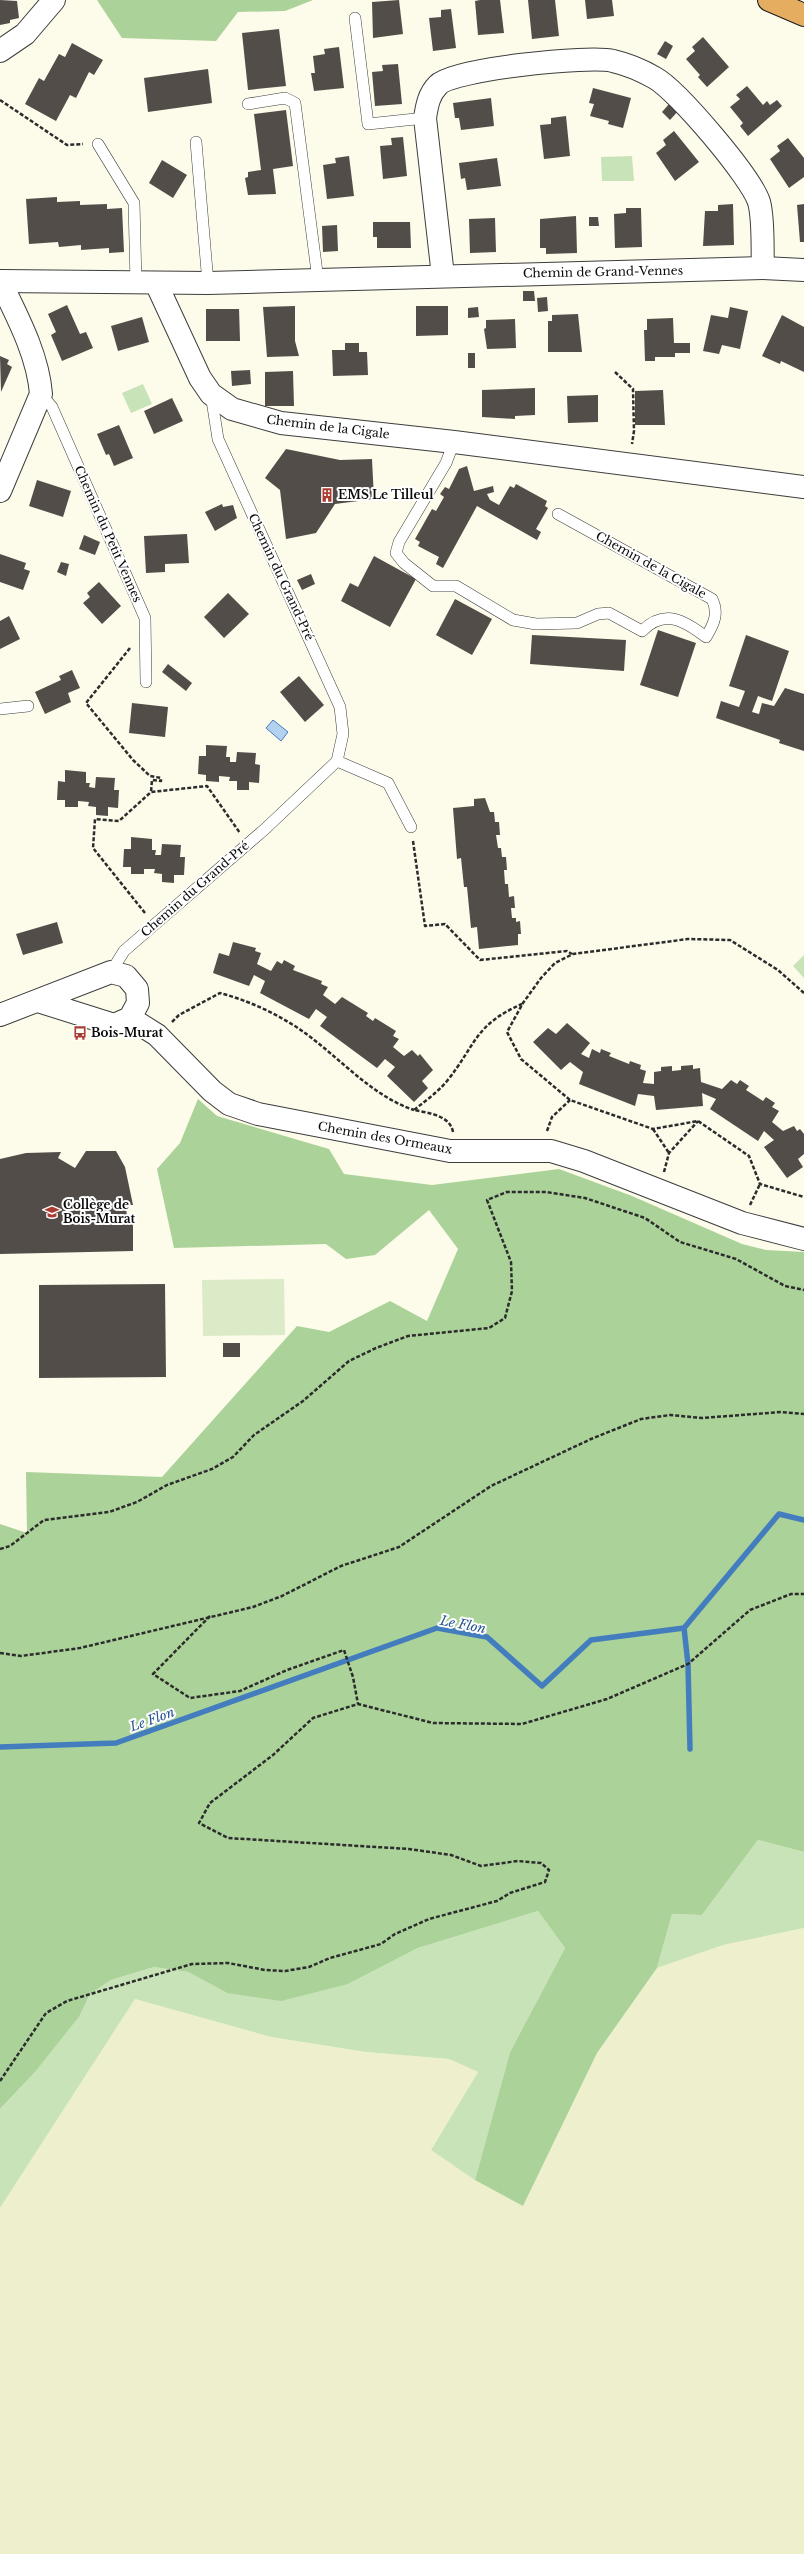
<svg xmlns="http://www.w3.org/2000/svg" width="804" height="2554" font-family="'Libre Baskerville',serif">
<rect width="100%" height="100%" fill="#fdfbea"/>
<path fill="#eef0cd" d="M804,1928V2554H0V2208L135,1999L271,2037L366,2052L449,2059L478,2072L431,2150L476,2180L523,2206L597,2053L657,1968L723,1945Z"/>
<g fill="#c8e3b8">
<path d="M632,156L634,181H602L601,157Z"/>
<path d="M143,384L152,404L131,413L122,393Z"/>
<path d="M804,955V978L793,966Z"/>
<path d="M758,1840L804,1852V1928L723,1945L657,1968L672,1914L702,1915Z"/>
<path d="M538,1911L565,1948L510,2052L475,2180L431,2150L478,2072L449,2059L366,2052L271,2037L135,1999L0,2208V2109L36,2071L79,2017L90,1994L111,1980L154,1967L188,1972L227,1993L348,1984L418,1948Z"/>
</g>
<g fill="#abd299">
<path d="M97,0H313L285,11L238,12L216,41L122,38Z"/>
<path d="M198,1099L217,1116L329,1149L344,1174L432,1185L559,1169L632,1196L742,1244L766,1250L804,1252V1852L758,1840L702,1915L672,1914L657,1968L597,2053L523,2206L475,2180L510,2052L565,1948L538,1911L418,1948L348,1984L281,2001L227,1993L188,1972L154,1967L111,1980L90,1994L79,2017L36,2071L0,2109V1524L27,1533L26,1472L162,1477L297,1326L329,1332L390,1301L427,1321L458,1249L429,1210L375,1255L346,1259L326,1244L174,1248L157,1169L180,1143Z"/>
</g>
<path fill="#dbebc8" d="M284,1279L285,1335L203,1336L202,1280Z"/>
<path fill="#b4d1ef" stroke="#437dbe" d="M273,720L288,732L281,741L266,728Z"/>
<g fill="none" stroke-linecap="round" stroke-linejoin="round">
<g stroke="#437dbe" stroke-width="5.5">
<path d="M684,1628L688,1664L690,1749"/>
<path d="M0,1747L116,1743L437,1628L487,1637L542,1686L591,1640L684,1628L779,1514L804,1520"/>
</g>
</g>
<g fill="#524d48">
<path d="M0,0L17,1L19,18L10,20V23L0,25Z"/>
<path d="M399,0L403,34L373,38L372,2Z"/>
<path d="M480,0H500L504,33L478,35L475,1Z"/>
<path d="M528,0H555L559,36L532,39Z"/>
<path d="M585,0H612L614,16L587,19Z"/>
<path d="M451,9L456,48L433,51L429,18L441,17V10Z"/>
<path d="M279,29L286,86L248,90L242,33Z"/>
<path d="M703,37L729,67L707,87L698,77L700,75L686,59L695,51L692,47Z"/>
<path d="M665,41L673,46L666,59L657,54Z"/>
<path d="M72,43L103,60L94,75L89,72L76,98L70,95L56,121L25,104L39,78L44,81L59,54L65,57Z"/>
<path d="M339,47L344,88L314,91L311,73H315L313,56L325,54L324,49Z"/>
<path d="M398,64L402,104L375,106L372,72L383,71L382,65Z"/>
<path d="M208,69L212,103L148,112L144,78Z"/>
<path d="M747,86L763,105L767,101L770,105L777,100L782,106L748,136L740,126L743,123L730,107L740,99L736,95Z"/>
<path d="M593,88L631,98L623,128L608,124L609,121L590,116L594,104L589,103Z"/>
<path d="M491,98L494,126L461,130L459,118H455L453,103Z"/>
<path d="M669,104L679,110L670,120L662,112Z"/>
<path d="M286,110L293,166L273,169L276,194L248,195L245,178L248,177V172L261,170L254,114Z"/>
<path d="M566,116L570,156L544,159L540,125L551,124V118Z"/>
<path d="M674,131L699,162L675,181L656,153L666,145L663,140Z"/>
<path d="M403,137L407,176L383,179L380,146L392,145L391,138Z"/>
<path d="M788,138L804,158V177L789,188L770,159L780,151L777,146Z"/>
<path d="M349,156L354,196L327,199L323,165L336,163L335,158Z"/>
<path d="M497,158L501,186L467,190L465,178L461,179L459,163Z"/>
<path d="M162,160L187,175L173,198L149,183Z"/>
<path d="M57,197V202L80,201V205L107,204V209L122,208L124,252L109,253V248L81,250V245L59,247L58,242L29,244L26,199Z"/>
<path d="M733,204L734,245L703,246L705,211H718V205Z"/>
<path d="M804,204V242H800L797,205Z"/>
<path d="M626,208H641L642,247L615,248L614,214L626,213Z"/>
<path d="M576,216L577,253L546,254V248H540V219Z"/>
<path d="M589,217H598L599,226H589Z"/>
<path d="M495,218L496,252L470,253L469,219Z"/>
<path d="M373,222H410L411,248H377V237H373Z"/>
<path d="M337,225L338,251L323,252L322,226Z"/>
<path d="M523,291H534L535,301H523Z"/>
<path d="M547,297L548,311L538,312L537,298Z"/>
<path d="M67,305L80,334L86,332L93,348L62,361L51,335L56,332L48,314Z"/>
<path d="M295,306V341L299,356L267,357L263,307Z"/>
<path d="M416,306H448V335L416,336Z"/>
<path d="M478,307L479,317L468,318V308Z"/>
<path d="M730,307L748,311L740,349L722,345L719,354L703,351L711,315L728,318Z"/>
<path d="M206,309H239L240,341H206Z"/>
<path d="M578,314L582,352H548V321H552V315Z"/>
<path d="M782,315L804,327V372L781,361L780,364L762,356Z"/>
<path d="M142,317L149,342L118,351L111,326Z"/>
<path d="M673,318L674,343H690V353H675V357H655V361H645L644,330H647V319Z"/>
<path d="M515,319L516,348L487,349L484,329L486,328V320Z"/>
<path d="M345,343H359V352H367L368,375L333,376L332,350H345Z"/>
<rect x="468" y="353" width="7" height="15"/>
<path d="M0,356L9,360L7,364L12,367L1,392Z"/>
<path d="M250,370L251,384L232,386L231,371Z"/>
<path d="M293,371L294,406H265V372Z"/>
<path d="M535,388V415L515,416V419L482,417V390Z"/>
<path d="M663,390L665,425H635V391Z"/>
<path d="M598,395V422L568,423L567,396Z"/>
<path d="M172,398L183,421L154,434L144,411Z"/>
<path d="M119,425L133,458L114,466L109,454L106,455L97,434Z"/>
<path d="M286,449L340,460L372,459L374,499L335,504L316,533L286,539L280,490L265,478Z"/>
<path d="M467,466L474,491L493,486L494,492L487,494L490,500L499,505L510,486L514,488L516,484L547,501L545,506L548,508L536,529L541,532L537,540L477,506L443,568L436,564L439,557L418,546L420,542L415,539L432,509L436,511L444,497L440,494L445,487L449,489L459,469Z"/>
<path d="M37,480L71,491L63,517L29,506Z"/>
<path d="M222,504L223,507L233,505L237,518L215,531L205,512Z"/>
<path d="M187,534L189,563L165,564V572L146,573L144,536Z"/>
<path d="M84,535L100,542L95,555L79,549Z"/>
<path d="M0,554L26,563L24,569L30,571L23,590L0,582Z"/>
<path d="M374,556L416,579L390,627L341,601L350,583L358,587Z"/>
<path d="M61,562L69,564L66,576L57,572Z"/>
<path d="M311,574L315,584L302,590L297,580Z"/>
<path d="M99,582L121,606L102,624L83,603L90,597L87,593Z"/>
<path d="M228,593L249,614L224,638L204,617Z"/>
<path d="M455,599L492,619L472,655L436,635Z"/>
<path d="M9,616L20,639L0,649V621Z"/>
<path d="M658,630L696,643L678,697L640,685Z"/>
<path d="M532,635L626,640L624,671L530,664Z"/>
<path d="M746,635L789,651L772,701L758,696L752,712L759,714L762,703L774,706L785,688L804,694V751L779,743L780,740L716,718L721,701L739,707L745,691L729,686Z"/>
<path d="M168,664L192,683L186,691L162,672Z"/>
<path d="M72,670L80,688L68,693L71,702L45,714L35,692L61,680L59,676Z"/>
<path d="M299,676L324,705L305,722L280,692Z"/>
<path d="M132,703L168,707L165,737L129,733Z"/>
<path d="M206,745L227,746L226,757H230V762H236L237,752L256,753L255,764L260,765L259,783L249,782V790H237V781H229L230,777L219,776V782L206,781V775L198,774L199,756H206Z"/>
<path d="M65,770L86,772V783H90L89,787L95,788L96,777L115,778L114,790H119L118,808L108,807V816L96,815V807L88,806L89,802L78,801V807H65V800H57L58,781L65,782Z"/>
<path d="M485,798L490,812H494L495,822H499L500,835H496L498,848H501L502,857H506L507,870H504L505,884H508L509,897L514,896L515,908H511L512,918H516V922L520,921L521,934H518V945L479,949L477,927L471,928L467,887H464L461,858L457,859L453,808L474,806V799Z"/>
<path d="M131,837L152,839V850H156L155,855H161L162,844L181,845L180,857H185L184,875H174V883L162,882V874L154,873L155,869H144V874H131V867H123L124,849H131Z"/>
<path d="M57,922L63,943L23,955L16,934Z"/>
<path d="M233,942L256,948L255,951L261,953L257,964L271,971L277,961L282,964L284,960L295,966L293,970L322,981L321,984L328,987L323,995L335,1004L342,997L368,1013L366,1016L373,1021L375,1018L396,1031L393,1036L399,1039L393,1047L404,1056L412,1050L418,1056L420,1054L433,1070L422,1081L428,1088L414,1102L387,1076L395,1067L385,1059L377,1068L320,1026L327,1017L320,1012L316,1009L309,1019L260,993L265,981L254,975L249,986L213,973L219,953L229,956Z"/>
<path d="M567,1023L590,1043L581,1054L589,1058L592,1049L600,1053L601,1049L611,1053L609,1056L629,1064L630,1061L641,1065L640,1069L646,1071L643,1083L654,1084V1072L661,1071V1067L672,1066V1071L681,1070V1066L693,1065V1069L700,1068L701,1082L722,1089L731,1080L737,1084L740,1080L749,1086L746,1090L763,1101L766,1097L775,1103L772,1107L779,1111L772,1122L783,1131L794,1126L797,1131L800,1129L804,1134V1154L798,1159L803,1167L787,1178L764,1147L774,1140L764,1131L758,1141L710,1109L716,1099L702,1093L703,1106L656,1110L654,1096L638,1094L635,1106L579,1084L583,1072L570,1062L561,1070L533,1042L548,1028L556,1034Z"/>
<path d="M86,1151H116L125,1167L133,1205H126L127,1218H133V1251L0,1254V1159L26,1153L61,1152L58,1158L75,1168Z"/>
<path d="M165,1284L166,1377L39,1378V1285Z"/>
<rect x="223" y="1343" width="17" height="14"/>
</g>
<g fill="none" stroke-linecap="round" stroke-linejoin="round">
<defs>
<g id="service">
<path d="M355,18L368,124L425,118"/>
<path d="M248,104L285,98L295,103L318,280"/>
<path d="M196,142L208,283"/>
<path d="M98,144L134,203L136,282"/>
<path d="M41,394L52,407L145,618L146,682"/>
<path d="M454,442L446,463L399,542L396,553L404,563L433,586H456L513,620L536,624L577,623L598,614L609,613L642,631C665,608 685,621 706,637C714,624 719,613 712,599L558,514"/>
<path d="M0,709L28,706"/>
<path d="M337,761L388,783L411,827"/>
<path d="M111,972L124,951L265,829L337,761L343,734L340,707L218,439L211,394"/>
</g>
<g id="minor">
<path d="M0,51L25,34L54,0"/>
<path d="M443,276L425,118C427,105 429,94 438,85C453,69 590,55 613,61C626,64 643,71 655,78C678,91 751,177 759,202C764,220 762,249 763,268"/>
<path d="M0,281L208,283L763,268L804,270"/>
<path d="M0,281C17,316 38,355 41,394L0,491"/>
<path d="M156,283L200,378L211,394L232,409L281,423L454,442L804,487"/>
<path d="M0,1015L111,972L126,976L137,989L138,1003L130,1018L114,1025L38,1001"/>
<path d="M130,1018L157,1035L212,1091L229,1104L258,1114L450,1151H551L584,1161L742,1223L804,1239"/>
</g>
<path id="motorway" d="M769,0L804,15"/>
</defs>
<use href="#service" stroke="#3d3d3d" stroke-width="12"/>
<use href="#minor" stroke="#3d3d3d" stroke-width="24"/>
<use href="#motorway" stroke="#1b1b1b" stroke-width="24"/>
<g stroke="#2c2c2c" stroke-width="2.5" stroke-dasharray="4 2" stroke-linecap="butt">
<path d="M0,100L67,145L83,144"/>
<path d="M615,372L633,389L634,431L632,444"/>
<path d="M130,648L86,703L133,760L150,776L161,778V781L152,780L151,792"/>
<path d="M413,841L425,926L445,924L480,960L567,951L572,954"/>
<path d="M145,913L93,848L95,819L119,821L151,792L207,786L240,833"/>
<path d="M804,993L778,970L730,940L688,939L573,954L555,963L541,978L523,1003L507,1032L521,1059L570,1100L653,1129L698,1121L749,1156L760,1184L804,1197"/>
<path d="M172,1022L179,1015L220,993C250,1001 280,1015 305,1033C341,1059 372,1096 414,1110"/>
<path d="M653,1129L669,1153"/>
<path d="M547,1131L552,1117L570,1100"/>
<path d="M453,1132C450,1115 428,1113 414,1110C425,1101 437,1093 447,1081C476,1045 474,1025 522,1004"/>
<path d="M664,1172L669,1153L698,1121"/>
<path d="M750,1205L760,1184"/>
<path d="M0,1549L10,1546L44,1520L109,1512L137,1502L167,1485L212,1469L233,1457L254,1435L303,1401L349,1361L376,1348L408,1336L489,1328L505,1318L512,1291L511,1262L487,1200L507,1192H546L585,1198L645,1218L680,1242L736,1259L785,1286L804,1290"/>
<path d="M210,1616L153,1674L190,1698L240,1691L287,1670L344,1650L353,1677L358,1704"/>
<path d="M0,1653L21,1656L80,1648L253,1607L282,1596L341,1566L399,1547L491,1486L591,1439L641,1419L670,1415L702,1418L781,1412L804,1414"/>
<path d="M0,2081L46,2013L67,2001L192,1964L228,1963L265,1970L285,1971L309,1967L330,1958L381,1944L395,1934L429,1919L497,1901L510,1893L545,1882L549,1870L541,1863L518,1861L481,1866L451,1855L409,1849L228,1838L199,1823L210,1803L273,1755L313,1718L358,1704L433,1723L522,1724L607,1699L688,1664L750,1610L791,1594H804"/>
</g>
<use href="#service" stroke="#fff" stroke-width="11"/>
<use href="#minor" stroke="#fff" stroke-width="22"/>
<use href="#motorway" stroke="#e5ad60" stroke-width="22"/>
</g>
<defs>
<symbol id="building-bare" viewBox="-9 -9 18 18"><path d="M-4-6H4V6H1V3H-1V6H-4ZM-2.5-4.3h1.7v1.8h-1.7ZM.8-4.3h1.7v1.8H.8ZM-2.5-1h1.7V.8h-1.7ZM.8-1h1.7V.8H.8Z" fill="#aa3c32" stroke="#fff" stroke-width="2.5" paint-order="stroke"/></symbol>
<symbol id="bus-bare" viewBox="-9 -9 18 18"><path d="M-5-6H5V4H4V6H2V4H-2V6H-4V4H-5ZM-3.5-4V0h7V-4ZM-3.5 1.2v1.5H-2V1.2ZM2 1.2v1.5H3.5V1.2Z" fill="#aa3c32" stroke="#fff" stroke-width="2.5" paint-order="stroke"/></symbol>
<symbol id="school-bare" viewBox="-9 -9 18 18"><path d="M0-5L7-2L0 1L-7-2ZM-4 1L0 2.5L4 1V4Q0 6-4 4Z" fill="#aa3c32" stroke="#fff" stroke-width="2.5" paint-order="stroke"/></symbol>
</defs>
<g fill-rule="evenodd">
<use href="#building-bare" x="317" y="485" width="20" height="20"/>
<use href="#bus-bare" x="70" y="1023" width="20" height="20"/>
<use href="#school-bare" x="42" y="1202" width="20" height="20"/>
</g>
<g text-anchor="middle" stroke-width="4" stroke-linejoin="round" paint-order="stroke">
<g font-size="12" fill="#0a0a0a" stroke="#fff">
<text transform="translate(603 272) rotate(-1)" y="4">Chemin de Grand-Vennes</text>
<text transform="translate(328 427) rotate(7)" y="4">Chemin de la Cigale</text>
<text transform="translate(108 534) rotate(66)" y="4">Chemin du Petit Vennes</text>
<text transform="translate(651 565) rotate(29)" y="4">Chemin de la Cigale</text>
<text transform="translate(281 577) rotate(65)" y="4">Chemin du Grand-Pré</text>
<text transform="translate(195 889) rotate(-41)" y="4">Chemin du Grand-Pré</text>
<text transform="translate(385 1138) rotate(10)" y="4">Chemin des Ormeaux</text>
</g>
<g font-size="12" font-weight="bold" fill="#0a0a0a" stroke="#fff" text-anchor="start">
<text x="338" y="499">EMS Le Tilleul</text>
<text x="91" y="1037">Bois-Murat</text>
<text x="63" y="1209">Collège de<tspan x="63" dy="14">Bois-Murat</tspan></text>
</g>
<g font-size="13" font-style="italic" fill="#22518d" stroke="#fff">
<text transform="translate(463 1624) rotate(11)" y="5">Le Flon</text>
<text transform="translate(152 1719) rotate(-20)" y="5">Le Flon</text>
</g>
</g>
</svg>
